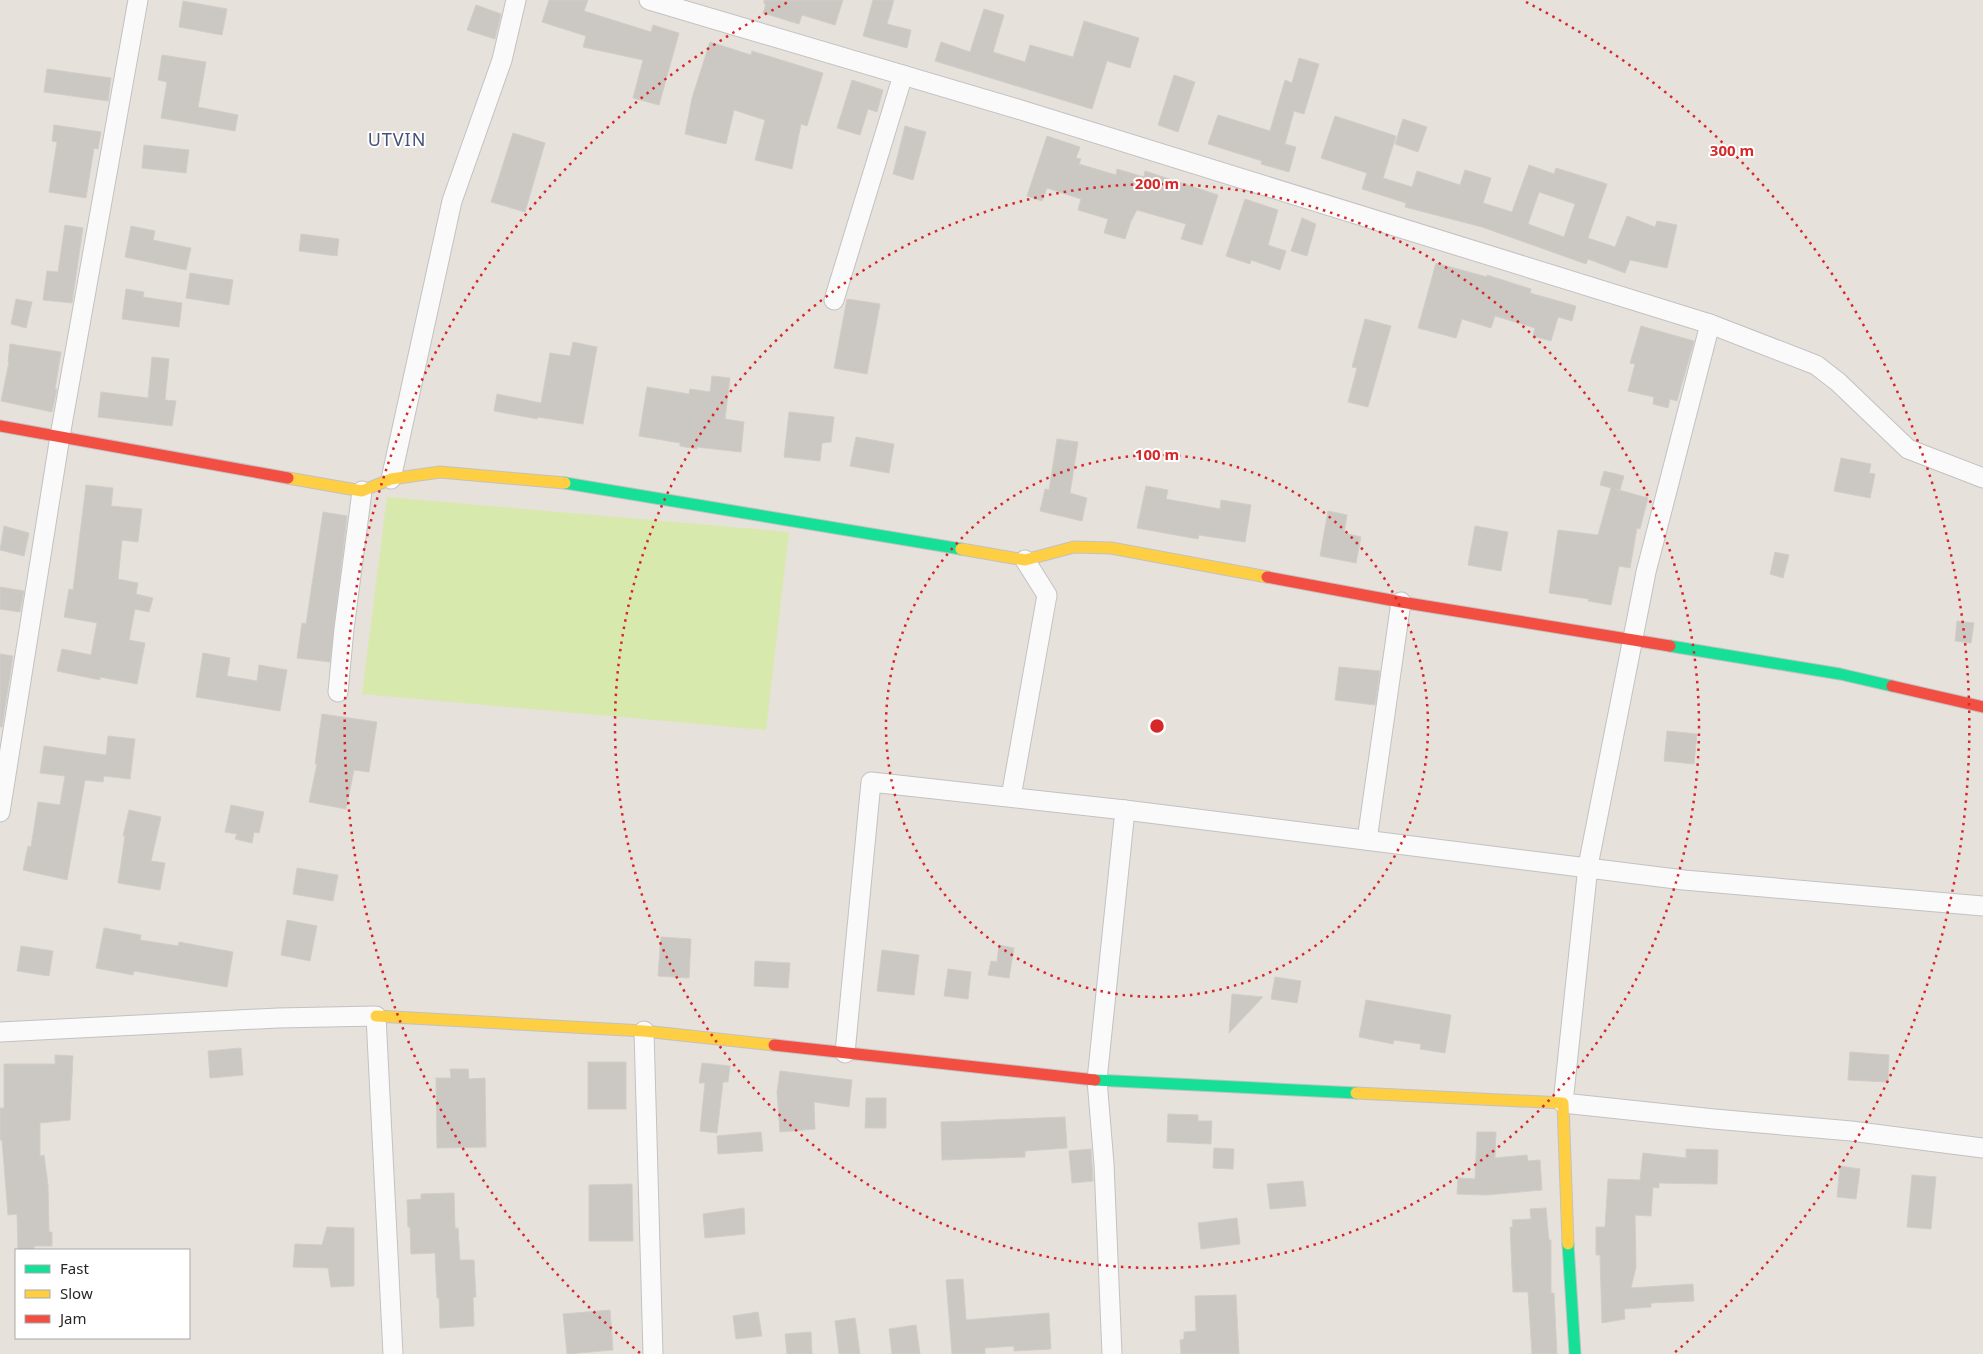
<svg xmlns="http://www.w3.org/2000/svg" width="1983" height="1354" font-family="'Noto Sans',sans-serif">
<rect width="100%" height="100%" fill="#e6e1db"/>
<path fill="#d8e9ad" d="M387,497L789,532L766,730L362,694Z"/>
<g fill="#cbc7c3" stroke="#d1cdc7" fill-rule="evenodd">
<path d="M549,0H588L584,11L651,32L653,25L679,33L659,105L633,98L643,60L583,47L586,36L542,22Z"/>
<path d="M764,0H843L835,25L802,15L799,24L763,13L766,4H764Z"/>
<path d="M873,0H894L887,24L911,30L907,48L863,36Z"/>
<path d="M183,1L227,9L222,35L179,27Z"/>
<path d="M476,5L501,14L495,39L467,30Z"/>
<path d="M984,9L1004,15L993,52L1025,62L1030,45L1073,57L1084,21L1139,38L1130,68L1107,61L1092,109L935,61L941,42L970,52Z"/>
<path d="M710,42L751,55L752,51L823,73L807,126L801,124L792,169L755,160L765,120L734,110L726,144L685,134L692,98Z"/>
<path d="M162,55L206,62L198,107L238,115L235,131L161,118L167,82L158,80Z"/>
<path d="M1299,58L1319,64L1304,114L1294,111L1285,144L1296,147L1289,172L1261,164L1262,161L1208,144L1218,115L1270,131L1285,80L1292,83Z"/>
<path d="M47,69L111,78L108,101L44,92Z"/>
<path d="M1174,75L1195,82L1178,132L1158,125Z"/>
<path d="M852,80L883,90L877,112L868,109L860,135L837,128Z"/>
<path d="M1335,116L1396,136L1383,178L1412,187L1417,171L1460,185L1465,170L1491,178L1483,203L1512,212L1529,165L1554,174L1556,168L1607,184L1588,238L1615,247L1627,216L1655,227L1657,221L1677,225L1667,268L1630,260L1625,273L1588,259L1586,264L1482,227L1405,207L1406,203L1362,189L1367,173L1321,158ZM1539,192L1575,204L1564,237L1528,224Z"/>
<path d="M1403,119L1427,127L1418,152L1395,144Z"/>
<path d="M54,125L101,132L98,149L94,148L86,198L49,192L57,142L52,141Z"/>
<path d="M905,126L926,132L913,180L893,174Z"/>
<path d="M513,133L545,143L525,212L491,202Z"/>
<path d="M1047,136L1080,147L1076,158L1081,159L1079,164L1116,175L1117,169L1144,177L1145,171L1218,195L1202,245L1181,239L1186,224L1137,210L1131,221L1125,239L1104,233L1108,219L1078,210L1081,199L1047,188L1042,201L1027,196Z"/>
<path d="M144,145L189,150L186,173L142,168Z"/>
<path d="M1245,199L1278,210L1268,245L1286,251L1280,270L1251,260L1250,264L1226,256Z"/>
<path d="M1302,218L1316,224L1307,256L1291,251Z"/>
<path d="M65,225L83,228L72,303L43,300L47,271L58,272Z"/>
<path d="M131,226L155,231L153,240L191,248L186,270L125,257Z"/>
<path d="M301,234L339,239L337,256L299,251Z"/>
<path d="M1436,263L1487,277V275L1531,289L1530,293L1576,306L1572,321L1558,317L1551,341L1533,336L1535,328L1495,316L1491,328L1462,319L1456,338L1418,328Z"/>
<path d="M190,273L233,280L229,305L186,298Z"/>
<path d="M126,289L144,292L143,297L182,303L179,327L122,319Z"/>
<path d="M16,299L32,302L26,328L11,324Z"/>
<path d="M847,299L880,304L867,374L834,368Z"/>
<path d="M1365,319L1391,326L1368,407L1348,402L1357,368L1352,367Z"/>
<path d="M1641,326L1694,341L1677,401L1670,399L1668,408L1653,404L1654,397L1628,391L1635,364L1630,363Z"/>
<path d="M573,342L597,347L583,424L538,417L537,419L494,411L497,394L541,403L550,353L570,356Z"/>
<path d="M10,344L61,352L55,389H57L52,412L1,401L9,362H8Z"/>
<path d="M152,357L169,359L165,400L176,401L172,426L98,417L101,392L148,398Z"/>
<path d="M712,376L730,378L725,419L744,422L741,452L697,447V449L680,446V443L639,436L647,387L689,394L690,389L710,392Z"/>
<path d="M789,412L834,417L831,442L822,443L820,461L784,457Z"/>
<path d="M856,437L894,444L889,473L850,466Z"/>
<path d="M1057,439L1078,442L1070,493L1087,498L1082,521L1040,511L1045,489L1049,490Z"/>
<path d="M1841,458L1871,464L1869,473L1875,474L1870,498L1834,491Z"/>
<path d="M1604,471L1624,476L1620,490L1615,489L1648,498L1640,529L1637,528L1630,568L1619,566L1611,605L1588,601L1589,599L1549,593L1558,530L1598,535L1611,488L1600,485Z"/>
<path d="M86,485L113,488L111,506L142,509L138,542L122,540L118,579L138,583L136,594L153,598L149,612L135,609L129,640L145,643L137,684L100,677V680L57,671L62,649L91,655L97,623L64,617L69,589L73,590Z"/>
<path d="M1146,486L1168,490L1166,499L1220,509L1221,500L1251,505L1245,542L1199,535L1198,539L1137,528Z"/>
<path d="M1328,511L1347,515L1344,533L1361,537L1356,563L1320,556Z"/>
<path d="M323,512L347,516L330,662L297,658L302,623L306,624Z"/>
<path d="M4,526L29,533L24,556L0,550Z"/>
<path d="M1475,526L1508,532L1501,571L1468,565Z"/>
<path d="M1775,552L1789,555L1783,578L1770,574Z"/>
<path d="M0,587L24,591L20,612L0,609Z"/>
<path d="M1957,621L1974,623L1971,643L1955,641Z"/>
<path d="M203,653L230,658L227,676L257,681L259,665L287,670L280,711L196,697Z"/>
<path d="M0,654L13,656L2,727H0Z"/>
<path d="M1339,667L1380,671L1375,705L1335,700Z"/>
<path d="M322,714L377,722L369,772L354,770L346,809L309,802L317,764H315Z"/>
<path d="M1667,731L1697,734L1694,764L1664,761Z"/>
<path d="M108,736L135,739L130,779L104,776L103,782L85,780L67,880L23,870L28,846L31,847L38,802L60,805L65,776L40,773L44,746L106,755Z"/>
<path d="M231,805L264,812L259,833L254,832L252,843L235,839L237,834L225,832Z"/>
<path d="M129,810L161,817L151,861L165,863L160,890L118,883L125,836H123Z"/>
<path d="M297,868L338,875L333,901L293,894Z"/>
<path d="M287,920L317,926L310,961L281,955Z"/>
<path d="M104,928L141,935L140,940L178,946L179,942L233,952L227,987L134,971L133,975L96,968Z"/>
<path d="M661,937L691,939L689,978L658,976Z"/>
<path d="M999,945L1014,948L1009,978L988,975L991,961L997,962Z"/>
<path d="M21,946L53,951L49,976L17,971Z"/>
<path d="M882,950L919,955L914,995L877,991Z"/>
<path d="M755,961L790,963L788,988L754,986Z"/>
<path d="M948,969L971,972L968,999L944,996Z"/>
<path d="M1275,977L1301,981L1297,1003L1271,999Z"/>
<path d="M1232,994L1263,997L1229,1033Z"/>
<path d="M1366,1000L1451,1015L1445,1053L1420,1049L1421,1044L1394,1040L1393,1044L1359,1037Z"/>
<path d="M241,1048L243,1075L210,1078L208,1051Z"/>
<path d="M1850,1052L1889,1055L1888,1082L1848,1080Z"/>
<path d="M55,1055L73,1056L70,1120L40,1123V1156L44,1155L48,1185L49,1232H52V1246H34V1250H18L17,1214L8,1215L2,1140H0V1108H4V1064H55Z"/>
<rect x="588" y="1062" width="38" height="47"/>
<path d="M702,1063L730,1066L728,1082H723L717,1133L700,1131L705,1083H699Z"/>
<path d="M450,1069H468L469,1079L485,1078L486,1147L437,1148L436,1078H451Z"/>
<path d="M780,1071L852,1080L849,1107L814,1102L815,1129L780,1132L777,1092Z"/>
<path d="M866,1098H886V1128H865Z"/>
<path d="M1168,1114L1198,1115V1121H1212L1211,1144L1167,1142Z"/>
<path d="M1065,1117L1067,1148L1025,1151V1157L942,1160L941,1122Z"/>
<path d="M761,1132L763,1151L718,1154L717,1136Z"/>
<path d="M1477,1132H1496L1495,1158L1527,1155L1528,1161L1540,1160L1542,1190L1486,1195L1457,1194L1458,1178L1475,1179Z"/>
<path d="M1214,1148L1234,1149L1233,1169L1213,1168Z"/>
<path d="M1091,1149L1093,1181L1072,1183L1069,1151Z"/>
<path d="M1686,1149L1718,1150L1717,1184L1659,1183V1188L1653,1187L1651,1216L1635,1215L1636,1267L1631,1288L1693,1284L1694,1301L1651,1303V1307L1624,1309L1625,1319L1602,1323L1600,1255H1596V1227H1605L1608,1179L1640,1180L1643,1153L1686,1158Z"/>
<path d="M1840,1166L1860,1169L1856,1199L1837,1197Z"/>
<path d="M1912,1175L1936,1177L1931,1229L1907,1227Z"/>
<path d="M1303,1181L1306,1206L1270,1209L1267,1184Z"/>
<path d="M632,1184L633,1241H589V1185Z"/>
<path d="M454,1193L455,1228H458L460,1260H474L476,1297H473L474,1326L440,1328L439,1298H437L435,1253L411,1254L410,1227H408L407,1200L421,1199V1194Z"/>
<path d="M744,1208L745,1234L705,1238L703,1214Z"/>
<path d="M1546,1208L1549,1240H1551V1293H1554L1557,1354H1532L1528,1292H1513L1510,1227H1513L1512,1220L1531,1219L1530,1209Z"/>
<path d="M1237,1218L1240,1244L1201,1249L1198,1223Z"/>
<path d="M327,1227L354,1228V1286L331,1287L328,1268L293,1267L295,1244L322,1245Z"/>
<path d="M963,1279L966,1320L1049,1313L1051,1349L1014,1351V1346L985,1348V1354H952L946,1280Z"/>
<path d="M1236,1295L1239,1354H1181L1180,1340L1184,1339V1332L1196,1331L1195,1296Z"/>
<path d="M610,1310L613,1350L567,1354L563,1314Z"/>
<path d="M758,1312L762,1336L736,1339L733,1316Z"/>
<path d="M855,1318L860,1354H839L835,1321Z"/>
<path d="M916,1325L920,1354H892L889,1329Z"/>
<path d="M811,1332L812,1354H787L785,1334Z"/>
</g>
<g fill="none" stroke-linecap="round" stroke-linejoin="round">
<defs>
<g id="street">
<path d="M649,0L1021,110L1710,324L1816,365L1838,382L1908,449L1983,478"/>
<path d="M834,300L903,75"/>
<path d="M1710,324L1646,572L1588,866L1563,1103L1714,1119L1851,1131L1983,1148"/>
<path d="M391,479L452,201L502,60L516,0"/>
<path d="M338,692L344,629L362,491"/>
<path d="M1011,797L1047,595L1025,560"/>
<path d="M0,812L60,436L138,0"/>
<path d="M1367,840L1401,602"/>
<path d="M644,1031L653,1354"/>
<path d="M0,1032L278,1018L376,1016L393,1354"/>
<path d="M845,1053L871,782L1125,810L1684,880L1983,906"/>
<path d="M1112,1354L1104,1164L1097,1080L1125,810"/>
</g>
<g id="fast">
<path d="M565,483L961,549"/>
<path d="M1670,646L1840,674L1892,686"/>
<path d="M1095,1080L1356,1093"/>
<path d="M1568,1244L1575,1354"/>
</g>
<g id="slow">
<path d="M288,478L362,491L391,479L440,472L565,483"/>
<path d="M961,549L1025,560L1074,547L1111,548L1267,577"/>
<path d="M376,1016L644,1031L774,1045"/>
<path d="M1356,1093L1563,1103L1568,1244"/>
</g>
<g id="jam">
<path d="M0,426L288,478"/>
<path d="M1267,577L1401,602L1670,646"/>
<path d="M1892,686L1983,707"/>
<path d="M774,1045L1095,1080"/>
</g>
</defs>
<use href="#street" stroke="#c3c1c2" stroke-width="21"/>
<use href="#fast" stroke="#c3c1c2" stroke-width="13"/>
<use href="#slow" stroke="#c3c1c2" stroke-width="13"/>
<use href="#jam" stroke="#c3c1c2" stroke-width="13"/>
<use href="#street" stroke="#fbfafa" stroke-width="19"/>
<use href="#fast" stroke="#16e098" stroke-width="11"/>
<use href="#slow" stroke="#ffcf43" stroke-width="11"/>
<use href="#jam" stroke="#f24e42" stroke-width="11"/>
</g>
<g fill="none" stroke="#d62828" stroke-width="2.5" stroke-dasharray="2.5 5">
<circle cx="1157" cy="726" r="271"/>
<circle cx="1157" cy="726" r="542"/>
<path d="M640 1353A813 813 0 0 1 788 2M1526 2A813 813 0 0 1 1674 1353"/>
</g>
<g text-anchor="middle" stroke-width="4" stroke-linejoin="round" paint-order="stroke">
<g font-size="18" letter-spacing="1" fill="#44527a" stroke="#fff">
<text x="397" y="146">UTVIN</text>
</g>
</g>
<circle cx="1157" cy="726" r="8" fill="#d62828" stroke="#fff" stroke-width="2.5"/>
<g font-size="15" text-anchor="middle" font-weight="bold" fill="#d62828" stroke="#fff" stroke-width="4" stroke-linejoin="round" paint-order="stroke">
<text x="1732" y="156">300 m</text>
<text x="1157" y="189">200 m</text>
<text x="1157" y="460">100 m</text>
</g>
<rect x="15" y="1249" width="175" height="90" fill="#ffffff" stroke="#a9a9a9"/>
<rect x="25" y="1265" width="25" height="8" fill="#16e098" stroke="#a9a9a9"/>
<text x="60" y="1274" font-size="15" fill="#272727">Fast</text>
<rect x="25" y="1290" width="25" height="8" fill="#ffcf43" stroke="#a9a9a9"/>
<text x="60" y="1299" font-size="15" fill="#272727">Slow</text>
<rect x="25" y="1315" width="25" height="8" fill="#f24e42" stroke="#a9a9a9"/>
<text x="60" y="1324" font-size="15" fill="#272727">Jam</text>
</svg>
